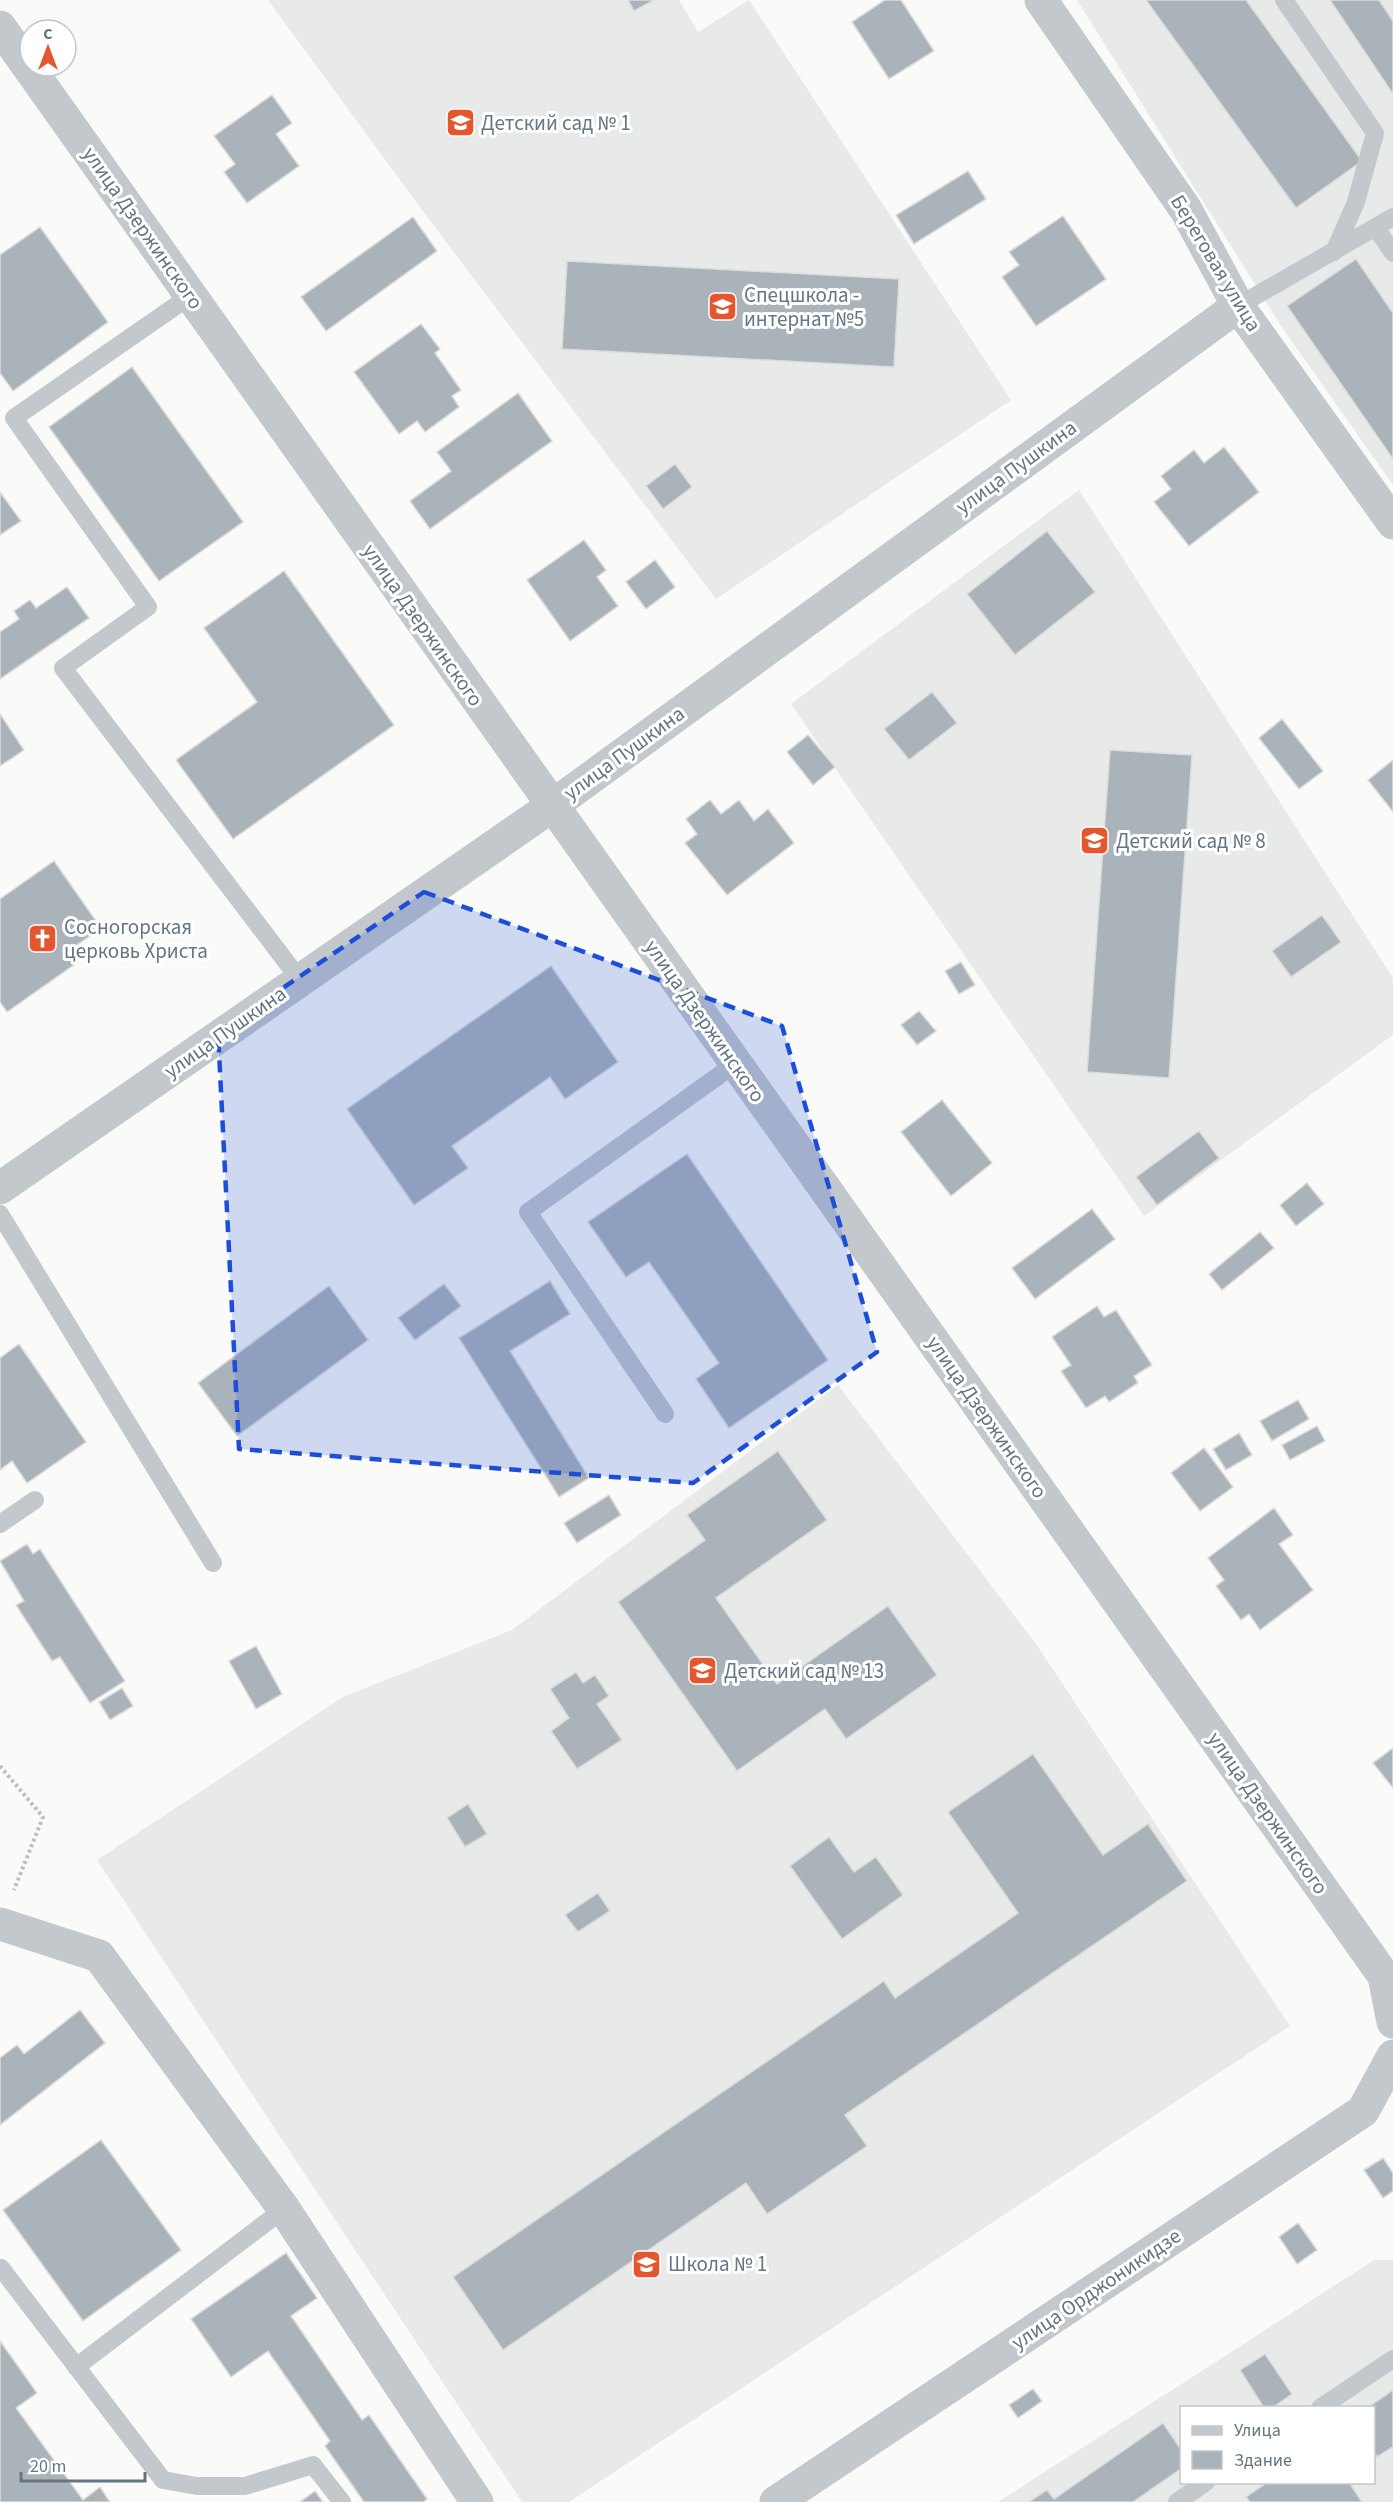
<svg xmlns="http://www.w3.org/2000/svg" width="1393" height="2502" font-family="'Source Sans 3',sans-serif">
<rect width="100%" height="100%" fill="#fafaf8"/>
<g fill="#e8e9e9" fill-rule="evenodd">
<path d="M268,0H679L698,32L749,0L1011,400L716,599L425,214Z"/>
<path d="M1077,0H1393V485L1281,326Z"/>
<path d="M1079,490L1393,978V1035L1144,1216L791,704Z"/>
<path d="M838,1385L1036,1644L1290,2026L569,2502H522L97,1860L343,1697L512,1630Z"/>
<path d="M1374,2260H1393V2502H998ZM1182,2408H1374V2482H1182Z"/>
</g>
<g fill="#aab3b9" stroke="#dcdcda" stroke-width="1.5">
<path d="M628,0H654L634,11Z"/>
<path d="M885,0H901L934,51L889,79L852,22Z"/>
<path d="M1146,0H1246L1362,161L1296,208Z"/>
<path d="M1330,0H1379L1393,21V94Z"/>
<path d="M272,95L292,123L276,134L299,166L247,203L224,172L235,164L214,136Z"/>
<path d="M968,171L986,199L914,244L896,215Z"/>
<path d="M1063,216L1106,279L1036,326L1002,277L1019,265L1009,252Z"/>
<path d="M413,217L437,251L326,331L301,297Z"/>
<path d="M40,227L108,322L13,391L0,373V255Z"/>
<path d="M1356,259L1393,313V459L1287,306Z"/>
<path d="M567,261L899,279L894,367L562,349Z"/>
<path d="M421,324L440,349L435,353L461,390L452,396L459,407L425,432L417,421L399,434L354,372Z"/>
<path d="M132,367L243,522L159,581L49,427Z"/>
<path d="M518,393L552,441L430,529L410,501L451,471L437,452Z"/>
<path d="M1224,447L1259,492L1189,546L1154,502L1171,489L1161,476L1194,450L1204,463Z"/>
<path d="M675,464L692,487L663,509L646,486Z"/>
<path d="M0,492L21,521L0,535Z"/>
<path d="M1047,531L1095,592L1015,655L967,594Z"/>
<path d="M584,540L606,570L597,577L618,606L570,641L527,580Z"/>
<path d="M655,560L675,587L646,609L626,582Z"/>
<path d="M284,571L394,725L233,839L176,760L257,702L204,628Z"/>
<path d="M67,587L89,618L0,679V632L19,619L14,611L30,600L36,608Z"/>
<path d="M932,692L957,723L909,760L884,729Z"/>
<path d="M0,714L24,750L0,766Z"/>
<path d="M1282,719L1323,771L1299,789L1259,738Z"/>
<path d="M808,735L835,767L813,785L787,752Z"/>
<path d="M1110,750L1192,755L1169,1078L1087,1072Z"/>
<path d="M1393,760V812L1368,780Z"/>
<path d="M710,800L721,814L739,800L754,821L768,809L794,843L727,895L685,843L697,834L686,819Z"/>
<path d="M54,861L101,928L70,950L78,962L7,1012L0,1002V899Z"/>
<path d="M1322,915L1341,942L1291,977L1272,951Z"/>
<path d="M961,962L975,985L959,994L945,971Z"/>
<path d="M551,966L618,1062L565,1099L550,1077L452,1146L468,1168L414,1205L347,1109Z"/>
<path d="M919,1011L936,1031L917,1045L901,1025Z"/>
<path d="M942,1100L992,1163L951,1196L901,1132Z"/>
<path d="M1199,1131L1219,1158L1157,1205L1136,1177Z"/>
<path d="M687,1154L828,1360L729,1428L696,1379L719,1363L649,1262L626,1277L588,1222Z"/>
<path d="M1307,1183L1324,1204L1296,1226L1280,1205Z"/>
<path d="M1092,1209L1115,1239L1035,1299L1012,1268Z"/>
<path d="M1260,1232L1274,1248L1222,1290L1209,1274Z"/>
<path d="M550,1281L570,1314L510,1351L589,1478L559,1497L459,1338Z"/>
<path d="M444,1284L461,1306L415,1340L398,1318Z"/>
<path d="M329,1286L368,1340L237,1436L198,1383Z"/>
<path d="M1097,1306L1104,1317L1116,1310L1152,1365L1134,1376L1138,1383L1109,1402L1105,1396L1086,1408L1061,1371L1071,1365L1052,1337Z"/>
<path d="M19,1344L86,1442L27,1483L12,1461L0,1470V1358Z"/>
<path d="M1298,1400L1309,1419L1272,1441L1260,1421Z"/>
<path d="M1317,1426L1325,1441L1290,1460L1282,1445Z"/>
<path d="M1239,1433L1252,1455L1226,1470L1213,1449Z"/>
<path d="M1204,1448L1233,1487L1200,1511L1171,1473Z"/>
<path d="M778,1451L827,1520L716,1598L777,1684L888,1606L937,1675L846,1739L825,1709L737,1771L618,1602L705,1540L687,1515Z"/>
<path d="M609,1495L621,1515L577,1543L564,1523Z"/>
<path d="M1274,1508L1293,1535L1279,1544L1313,1590L1260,1630L1249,1614L1241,1620L1216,1586L1224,1580L1208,1558Z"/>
<path d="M27,1544L33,1554L40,1549L125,1681L90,1703L60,1657L52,1661L16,1605L24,1601L0,1561Z"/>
<path d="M256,1646L282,1694L256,1709L229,1661Z"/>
<path d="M576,1672L583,1683L595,1675L609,1696L597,1704L622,1740L577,1769L551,1731L569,1718L550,1689Z"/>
<path d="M122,1688L133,1706L110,1720L99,1702Z"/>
<path d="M1393,1748V1788L1373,1763Z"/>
<path d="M1033,1754L1103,1855L1148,1824L1187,1881L845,2115L867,2146L767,2214L746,2183L503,2350L453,2277L884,1981L895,1998L1018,1913L948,1812Z"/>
<path d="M468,1804L487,1834L465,1847L447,1818Z"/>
<path d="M829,1837L854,1872L876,1857L903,1895L842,1939L790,1866Z"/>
<path d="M598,1893L610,1911L578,1932L565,1915Z"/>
<path d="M80,2010L105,2043L0,2125V2058L17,2045L24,2054Z"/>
<path d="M101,2140L181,2250L83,2321L3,2210Z"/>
<path d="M1383,2158L1393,2173V2191L1383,2198L1364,2170Z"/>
<path d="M1298,2223L1317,2250L1297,2264L1279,2237Z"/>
<path d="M286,2253L317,2298L291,2316L362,2420L369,2415L427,2499L423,2502H364L325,2446L330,2441L268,2351L231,2377L191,2319Z"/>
<path d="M0,2341L37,2393L16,2408L83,2500L100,2487L110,2502H0Z"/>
<path d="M1265,2354L1292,2394L1272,2408H1264L1240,2370Z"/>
<path d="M1033,2389L1042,2401L1018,2418L1009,2405Z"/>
<path d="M1393,2390V2447L1377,2457L1374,2452V2408H1367Z"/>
<path d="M1163,2423L1182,2451V2468L1133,2502H1029L1047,2490L1054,2499Z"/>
<path d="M1268,2482H1349L1362,2502H1250L1246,2497Z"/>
<path d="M315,2491L323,2502H300Z"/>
</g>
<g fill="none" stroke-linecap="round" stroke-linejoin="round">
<path stroke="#bbbfc2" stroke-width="4" stroke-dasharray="3 3" stroke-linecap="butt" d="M0,1766L43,1817L14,1890"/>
<g stroke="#c3c8cc" stroke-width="18">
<path d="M1284,0L1375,133L1356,202L1334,252"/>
<path d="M1376,228L1393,253"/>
<path d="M190,296L14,418L148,607L63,668L300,980"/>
<path d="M1238,306L1393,217"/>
<path d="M0,1214L213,1563"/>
<path d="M665,1414L528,1212L735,1064"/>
<path d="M0,1524L35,1500"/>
<path d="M1,2268L163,2480L197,2486H245L313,2465L342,2502"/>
<path d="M76,2367L284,2209"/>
<path d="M1320,2408L1393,2359"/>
<path d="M1177,2502L1206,2482"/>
</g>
<g stroke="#c3c8cc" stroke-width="33">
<path d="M1041,0L1186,210L1238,306L1393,523"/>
<path d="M0,27L1384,1976L1393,2022"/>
<path d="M0,1188L552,806L1238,306"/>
<path d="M0,1924L99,1956L284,2209L477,2502"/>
<path d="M776,2502L1363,2111L1393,2056"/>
</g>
</g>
<path fill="#1d4ed8" fill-opacity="0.2" stroke="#1d4ed8" stroke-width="4.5" stroke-dasharray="12 8" stroke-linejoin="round" d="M424,892L782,1026L877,1352L693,1483L239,1449L218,1032Z"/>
<defs>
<symbol id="school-square" viewBox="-11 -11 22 22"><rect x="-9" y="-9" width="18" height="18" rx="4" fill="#e4572e" stroke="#fff"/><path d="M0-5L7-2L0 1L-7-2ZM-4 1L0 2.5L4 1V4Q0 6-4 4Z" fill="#fff"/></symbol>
<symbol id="church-square" viewBox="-11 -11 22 22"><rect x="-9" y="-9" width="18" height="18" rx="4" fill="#e4572e" stroke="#fff"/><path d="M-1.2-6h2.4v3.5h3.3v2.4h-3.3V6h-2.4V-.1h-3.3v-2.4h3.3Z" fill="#fff"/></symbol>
</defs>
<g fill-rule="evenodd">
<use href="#school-square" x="444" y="106" width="33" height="33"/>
<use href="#school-square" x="706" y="290" width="33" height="33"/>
<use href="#school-square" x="1078" y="824" width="33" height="33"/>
<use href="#church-square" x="26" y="922" width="33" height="33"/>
<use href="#school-square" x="686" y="1654" width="33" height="33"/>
<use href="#school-square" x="630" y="2248" width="33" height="33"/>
</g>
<g text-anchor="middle" stroke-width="6" stroke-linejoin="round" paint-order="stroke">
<g font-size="21" fill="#657683" stroke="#fff" text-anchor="start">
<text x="481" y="130">Детский сад № 1</text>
<text x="744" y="302">Спецшкола -<tspan x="744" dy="24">интернат №5</tspan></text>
<text x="1116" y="848">Детский сад № 8</text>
<text x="64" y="934">Сосногорская<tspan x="64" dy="24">церковь Христа</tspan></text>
<text x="724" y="1678">Детский сад № 13</text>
<text x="668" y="2271">Школа № 1</text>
</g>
<g font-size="21" fill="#657683" stroke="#fff">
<text transform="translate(143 228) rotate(55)" y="7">улица Дзержинского</text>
<text transform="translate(1216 263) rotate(59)" y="7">Береговая улица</text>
<text transform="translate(1016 467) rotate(-36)" y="7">улица Пушкина</text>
<text transform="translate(423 625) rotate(55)" y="7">улица Дзержинского</text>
<text transform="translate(624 753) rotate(-36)" y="7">улица Пушкина</text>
<text transform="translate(705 1021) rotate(55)" y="7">улица Дзержинского</text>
<text transform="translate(225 1032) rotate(-35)" y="7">улица Пушкина</text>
<text transform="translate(987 1417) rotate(55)" y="7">улица Дзержинского</text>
<text transform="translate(1268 1813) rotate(55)" y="7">улица Дзержинского</text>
<text transform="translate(1096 2289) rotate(-34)" y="7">улица Орджоникидзе</text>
</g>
</g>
<rect x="1180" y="2406" width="195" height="78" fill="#ffffff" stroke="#c1c8cd" stroke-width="1.5"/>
<rect x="1192" y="2426" width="30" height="9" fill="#c3c8cc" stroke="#c1c8cd" stroke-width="1.5"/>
<text x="1234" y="2436" font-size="18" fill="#657683">Улица</text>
<rect x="1192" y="2451" width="30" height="18" fill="#aab3b9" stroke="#c1c8cd" stroke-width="1.5"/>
<text x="1234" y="2466" font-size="18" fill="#657683">Здание</text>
<g transform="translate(48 48)"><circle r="28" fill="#ffffff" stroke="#c1c8cd" stroke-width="1.5"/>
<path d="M0-4.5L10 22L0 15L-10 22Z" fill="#e4572e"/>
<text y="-9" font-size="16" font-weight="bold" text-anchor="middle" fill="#657683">С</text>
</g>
<path d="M21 2472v9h124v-9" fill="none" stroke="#657683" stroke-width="3"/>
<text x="30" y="2472" font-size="18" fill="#657683" stroke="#ffffff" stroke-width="4.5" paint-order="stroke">20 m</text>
</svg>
